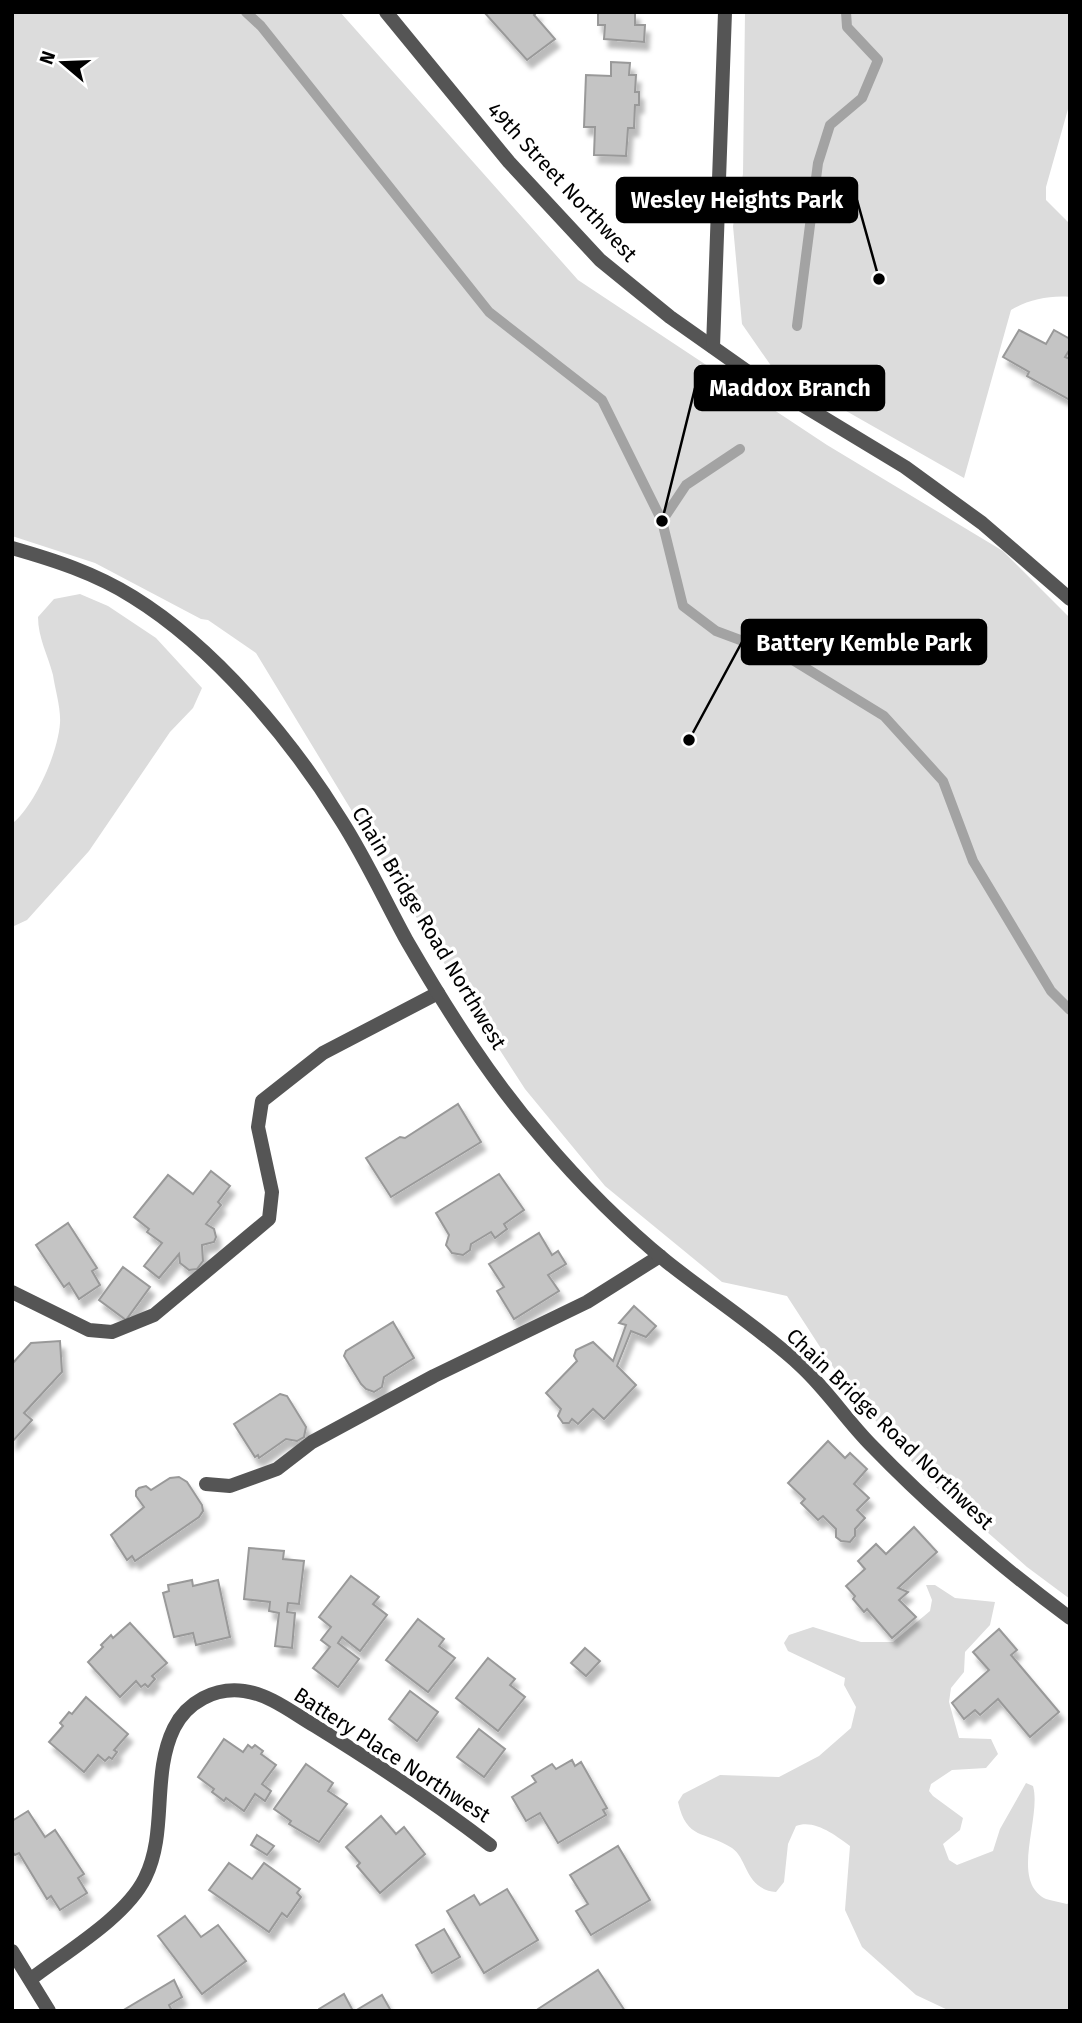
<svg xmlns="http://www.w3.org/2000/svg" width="1082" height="2023" font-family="'Fira Sans',sans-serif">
<defs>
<filter id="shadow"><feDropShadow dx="4.5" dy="8" stdDeviation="2" flood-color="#0004"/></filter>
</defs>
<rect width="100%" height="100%" fill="#fff"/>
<g fill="#dcdcdc">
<path d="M12,12H340L578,280L827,445L1003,551L1070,618V1599L1027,1567L929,1481L846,1387L787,1296L722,1282L605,1186L525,1089L452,976L256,653L208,620L201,619L95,563L12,536Z"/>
<path d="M745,12H1070V102L1046,187V200L1070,224V297C1051,295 1027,300 1011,310L964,478L774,370L742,324L733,226L743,174Z"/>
<path d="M80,594L108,606L156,638L202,688L193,708L170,732L89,851L27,920L12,927V824C35,805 58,753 60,723C61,708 55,689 53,675C48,655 38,638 38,617L54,599Z"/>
<path d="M926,1585H935L955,1598L995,1602L990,1625L965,1652L964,1672L951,1688L949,1702L959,1738L991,1739L998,1754L986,1768L952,1770L931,1784L929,1791L933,1796L963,1818L960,1830L943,1844L949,1860L957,1865L993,1851L1000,1829L1026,1783L1033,1786C1042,1818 1009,1881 1046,1899C1052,1901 1060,1902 1067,1904L1070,1902V2011H950L916,1995L862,1947L845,1910L850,1846C836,1836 815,1819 796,1826L788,1844L784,1882L776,1892C745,1889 748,1859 732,1848C704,1830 687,1841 678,1802L683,1794L720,1775L779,1777L819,1756L851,1728L856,1707L844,1685L845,1678L788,1651L784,1643L789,1635L813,1627L861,1642H893L930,1611L932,1600Z"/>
</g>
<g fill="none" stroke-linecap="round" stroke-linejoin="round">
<g stroke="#a3a3a3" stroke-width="10">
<path d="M246,12L261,26L489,312L602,400L662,521L683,606L716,631L791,659L884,716L943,781L973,861L1051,991L1070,1010"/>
<path d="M797,326L818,163L830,125L862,98L878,60L847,27L846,12"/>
<path d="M662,521L686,485L740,449"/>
</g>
</g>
<g fill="#c4c4c4" stroke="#999" stroke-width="2" filter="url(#shadow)">
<path d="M484,12H537L534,15L555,39L527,60Z"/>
<path d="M598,12H635V25H645L644,42L604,39L605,25H598Z"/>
<path d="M611,62L630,63L629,75H636L635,92H639V105H635L634,128H628L626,156L594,155L595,127H584L586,75L611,76Z"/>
<path d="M1019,330L1046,344L1054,330L1070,339V349L1065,357L1070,359V400L1027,376L1029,372L1003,357Z"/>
<path d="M458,1104L481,1142L391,1197L366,1158L400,1137L405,1138Z"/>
<path d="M211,1171L230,1186L218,1202L221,1205L206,1224L214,1229L216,1237L214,1242L202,1245L203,1261L197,1269L189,1270L180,1263L179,1254L159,1278L144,1266L162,1243L147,1232L149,1229L134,1217L168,1175L193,1194Z"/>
<path d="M499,1174L524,1210L504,1224L507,1229L495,1238L491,1232L471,1244L470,1250L463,1255L452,1253L446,1245L449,1235L436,1213Z"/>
<path d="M68,1223L97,1268L92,1271L100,1285L79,1299L69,1283L64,1287L36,1245Z"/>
<path d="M539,1233L552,1255L558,1251L566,1264L548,1275L559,1291L514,1319L497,1291L504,1287L489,1264Z"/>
<path d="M123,1267L150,1287L126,1320L99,1300Z"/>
<path d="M634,1306L656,1326L646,1337L631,1331L617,1366L636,1385L604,1419L593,1409L578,1424L572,1419L569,1423H563L558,1416L561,1409L546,1393L577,1361L574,1356L576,1350L593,1342L613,1361L626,1325L619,1323Z"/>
<path d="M393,1322L414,1358L384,1377L382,1387L374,1392L366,1389L361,1384L344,1356L346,1351Z"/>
<path d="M60,1341L62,1372L24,1413L32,1420L12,1442V1364L31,1343Z"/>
<path d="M280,1394L287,1396L306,1427L304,1437L297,1441L286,1439L259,1458L258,1455L255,1457L234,1424Z"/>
<path d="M828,1441L845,1458L850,1453L867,1469L854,1484L869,1498L857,1510L865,1518L855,1529V1536L850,1542L841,1541L836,1537V1529L823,1516L818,1520L801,1503L805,1499L788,1483Z"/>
<path d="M179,1477L187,1482L202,1505L203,1511L199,1517L135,1561L132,1556L127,1560L111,1535L144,1507L136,1496V1491L139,1488L146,1486L151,1490L170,1478Z"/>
<path d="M914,1527L937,1552L898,1588L908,1592L899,1600L916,1617L892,1638L867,1609L864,1612L853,1599L855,1596L846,1586L865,1569L858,1561L876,1544L886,1554Z"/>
<path d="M249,1548L284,1551L283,1559L304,1561L299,1604L288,1603L287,1612L295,1613L292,1648L275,1646L279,1613L269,1611L270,1602L244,1599Z"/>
<path d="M351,1576L379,1597L373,1604L387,1615L360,1651L342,1637L338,1643L359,1659L338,1687L313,1668L330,1647L321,1640L331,1627L319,1617Z"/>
<path d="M192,1580L193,1586L218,1580L230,1637L196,1645L193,1633L174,1637L163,1593L169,1591L168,1585Z"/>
<path d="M418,1619L444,1639L439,1646L455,1658L428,1692L386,1660Z"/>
<path d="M130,1623L167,1663L152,1676L155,1679L148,1687L145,1684L141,1687L136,1681L120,1697L88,1662L103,1647L101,1645L111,1635L113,1638Z"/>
<path d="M999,1629L1017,1650L1011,1655L1059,1712L1030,1737L998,1699L980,1715L975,1710L964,1719L952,1703L989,1670L973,1652Z"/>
<path d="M585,1648L600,1661L586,1676L571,1663Z"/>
<path d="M488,1658L515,1679L510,1685L525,1697L498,1731L456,1698Z"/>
<path d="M410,1691L438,1712L417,1741L389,1719Z"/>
<path d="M86,1697L128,1734L114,1750L117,1752L112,1759L109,1757L105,1761L98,1755L84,1772L49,1742L63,1726L60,1723L69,1712L72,1714Z"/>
<path d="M479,1729L505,1749L484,1777L457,1757Z"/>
<path d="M224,1739L243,1752L248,1745L252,1748L255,1745L263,1751L261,1754L276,1765L262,1784L271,1791L265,1801L255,1794L244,1811L226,1798L224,1801L212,1792L214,1789L198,1777Z"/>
<path d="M572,1760L575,1766L581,1762L607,1808L603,1810L606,1815L558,1843L540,1813L526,1821L512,1797L536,1782L532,1776L552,1764L556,1769Z"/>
<path d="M306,1764L333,1783L328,1791L347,1804L319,1842L289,1824L291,1821L274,1809Z"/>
<path d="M28,1811L45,1837L55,1830L84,1874L78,1878L87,1893L60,1910L51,1896L47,1899L19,1853L15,1855L12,1851V1821Z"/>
<path d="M381,1816L396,1834L404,1827L425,1854L380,1893L357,1866L360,1863L346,1847Z"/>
<path d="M257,1835L274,1846L267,1855L251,1845Z"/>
<path d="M618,1846L650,1900L591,1935L576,1911L588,1904L570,1875Z"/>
<path d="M229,1863L252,1879L264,1863L300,1889L297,1893L301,1897L287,1917L282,1913L269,1932L209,1890Z"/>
<path d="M507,1889L538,1940L484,1973L447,1911L474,1895L480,1905Z"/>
<path d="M185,1916L201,1937L218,1925L246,1961L202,1994L158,1936Z"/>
<path d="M444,1929L460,1957L432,1973L416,1945Z"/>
<path d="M598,1970L625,2011H539L538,2009Z"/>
<path d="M174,1980L182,1997L169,2005L172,2011H122Z"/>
<path d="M344,1994L353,2011H319V2009Z"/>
<path d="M382,1995L391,2011H355Z"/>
</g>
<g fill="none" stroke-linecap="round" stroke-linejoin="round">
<g stroke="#555" stroke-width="14">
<path d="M12,1292L89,1330L112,1332L154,1315L269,1219L272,1192L258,1127L262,1101L323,1053L438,993"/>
<path d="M206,1484L230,1486L277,1469L312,1442L434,1376L587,1302L660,1256"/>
</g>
<g stroke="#555" stroke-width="14">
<path d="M386,12L509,162L600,260L670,317L748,372L905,467L982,523L1070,599"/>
<path d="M713,347L725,12"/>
<path d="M12,548C54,560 95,573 133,597C214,647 291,739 341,820C366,859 385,901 407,941C447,1010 490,1078 542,1138C580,1183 622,1225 667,1262C711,1297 760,1328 801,1366C828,1391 847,1421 872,1446C933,1509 1000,1566 1070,1618"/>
<path d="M12,1951L49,2011"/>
<path d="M31,1979C66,1952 126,1917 145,1878C168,1832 151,1775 174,1728C187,1702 215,1687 244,1691C269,1694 293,1713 315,1726C375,1763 434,1802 490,1845"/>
</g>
</g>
<g text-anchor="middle" stroke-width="7" stroke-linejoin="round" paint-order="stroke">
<g font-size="21" fill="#000" stroke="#fff">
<text transform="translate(562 182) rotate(47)" y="7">49th Street Northwest</text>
<text transform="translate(429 928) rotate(59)" y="7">Chain Bridge Road Northwest</text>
<text transform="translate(890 1429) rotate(44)" y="7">Chain Bridge Road Northwest</text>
<text transform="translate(392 1755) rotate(33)" y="7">Battery Place Northwest</text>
</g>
</g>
<path fill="none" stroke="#000" stroke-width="2.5" d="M879 279L857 200M662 521L695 388M689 740L742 642"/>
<g fill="#000" stroke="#fff" stroke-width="2.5">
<circle cx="879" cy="279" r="7"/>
<circle cx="662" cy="521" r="7"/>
<circle cx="689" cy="740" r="7"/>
</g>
<g fill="#000" stroke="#000" stroke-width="2.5">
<rect x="617" y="178" width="240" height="44" rx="7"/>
<rect x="695" y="366" width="189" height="44" rx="7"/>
<rect x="742" y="620" width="244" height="44" rx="7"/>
</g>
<g font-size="23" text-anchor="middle" font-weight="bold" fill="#fff">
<text x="737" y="208">Wesley Heights Park</text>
<text x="790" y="396">Maddox Branch</text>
<text x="864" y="651">Battery Kemble Park</text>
</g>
<rect width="1082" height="2023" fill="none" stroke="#000000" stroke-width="28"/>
<g transform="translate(63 63) rotate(289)" stroke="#ffffff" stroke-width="5" paint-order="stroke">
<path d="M0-5L12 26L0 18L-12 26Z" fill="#000000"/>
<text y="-10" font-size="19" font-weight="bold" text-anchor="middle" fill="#000000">N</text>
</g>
</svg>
